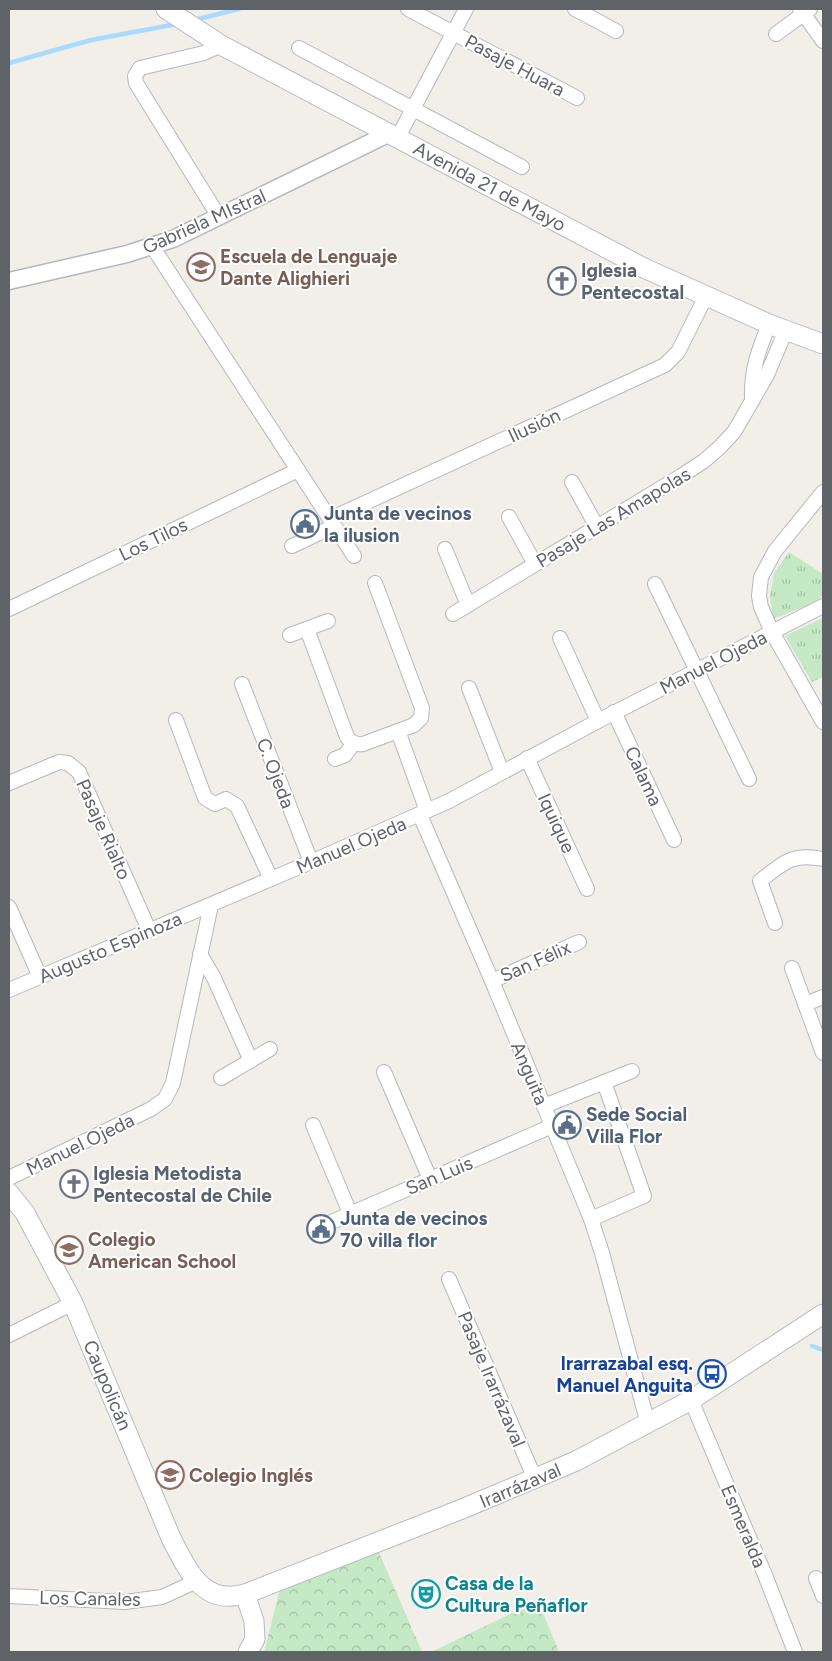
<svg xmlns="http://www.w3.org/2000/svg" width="832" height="1661" font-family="Figtree,sans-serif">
<defs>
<pattern id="grass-tufts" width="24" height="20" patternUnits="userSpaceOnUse" patternTransform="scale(1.25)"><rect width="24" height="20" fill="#c5e8c5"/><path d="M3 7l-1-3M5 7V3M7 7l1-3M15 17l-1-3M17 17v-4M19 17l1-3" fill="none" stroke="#a3c0a4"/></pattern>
<pattern id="forest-crowns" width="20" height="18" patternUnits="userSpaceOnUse" patternTransform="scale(1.25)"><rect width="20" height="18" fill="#c5e8c5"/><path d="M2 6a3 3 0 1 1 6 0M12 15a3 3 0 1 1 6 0" fill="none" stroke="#a3c0a4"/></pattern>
</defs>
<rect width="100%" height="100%" fill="#f1efe8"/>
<g fill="url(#grass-tufts)">
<path d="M789,552L823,574V596L811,604L773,619L770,596L774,573Z"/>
<path d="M823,618V677L812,682L785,636Z"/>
</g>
<g fill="url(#forest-crowns)">
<path d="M378,1550L422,1652H264L280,1589Z"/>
<path d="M538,1601L559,1652H431Z"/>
</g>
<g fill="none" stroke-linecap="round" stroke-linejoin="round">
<g stroke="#aadaff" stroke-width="4.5">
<path d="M194,20L239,9"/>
<path d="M9,63L91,40L177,24"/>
<path d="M812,1346L823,1350"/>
</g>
<defs>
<g id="minor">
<path d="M408,9L577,98"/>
<path d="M575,9L616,31"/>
<path d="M800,9L823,41"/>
<path d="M776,34L810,9"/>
<path d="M299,48L522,167"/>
<path d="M398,137L466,9"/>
<path d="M219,217L136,83L135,76L140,68L204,53L221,45"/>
<path d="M152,246L354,556"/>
<path d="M752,398C751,370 759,349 769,324"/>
<path d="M572,482L597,527"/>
<path d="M823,492L775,551L761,577L759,596L761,607L772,632L823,722"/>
<path d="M509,517L535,564"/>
<path d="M330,519L665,365L678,352L706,296"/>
<path d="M292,546L334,526"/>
<path d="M445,549L468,605"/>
<path d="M655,584L749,779"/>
<path d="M9,609L298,470"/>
<path d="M453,614L681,476L704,461L720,447L734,432L767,375L786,330"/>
<path d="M307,629L347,737C351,743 356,745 363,744L414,725L421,718L422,708L375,583"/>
<path d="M290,635L328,621"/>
<path d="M560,638L598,721"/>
<path d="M242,684L311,862"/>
<path d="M469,688L502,772"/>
<path d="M614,712L674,840"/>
<path d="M176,720L205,798L215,804L226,799L237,806L271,879"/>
<path d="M398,731L427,811"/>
<path d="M527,758L587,889"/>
<path d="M335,759L345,755L354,743"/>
<path d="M9,783L59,762L68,763L79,772L149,930"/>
<path d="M420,815L492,981L591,1219L602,1253L648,1424"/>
<path d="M9,907L40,977"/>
<path d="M775,923L760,881C784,862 792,853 823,859"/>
<path d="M200,954L214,978L251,1061"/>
<path d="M792,968L823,1053"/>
<path d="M492,981L579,942"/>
<path d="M9,990L311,862L449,801L598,721L823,606"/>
<path d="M805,1004L823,997"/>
<path d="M384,1072L430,1179"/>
<path d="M221,1078L270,1049"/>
<path d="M544,1106L632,1071"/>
<path d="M313,1125L350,1213"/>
<path d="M9,1178L151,1109L165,1099L173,1083L211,905"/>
<path d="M591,1219L644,1196L604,1082"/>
<path d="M327,1224L552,1126"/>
<path d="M449,1279L535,1479"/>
<path d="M9,1335L73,1303"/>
<path d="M691,1400L765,1575L795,1652"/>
<path d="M816,1578L823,1596"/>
<path d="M9,1596L125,1602L162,1597L197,1581"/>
</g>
<path id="tertiary" d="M9,281L127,254L173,239L390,133"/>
<g id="secondary">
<path d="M166,9L221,45L646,269L769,324L823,344"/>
<path d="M9,1193L25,1213L73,1303L171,1538C188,1570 202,1606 245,1594L462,1509L576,1461L691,1400L823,1314"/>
<path d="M245,1594L254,1621L255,1639L248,1652"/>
</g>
</defs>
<use href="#minor" stroke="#b5b8bc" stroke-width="16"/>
<use href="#tertiary" stroke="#b5b8bc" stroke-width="19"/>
<use href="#secondary" stroke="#b6babf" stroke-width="21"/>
<use href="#minor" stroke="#fff" stroke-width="14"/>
<use href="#tertiary" stroke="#fff" stroke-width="16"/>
<use href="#secondary" stroke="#fff" stroke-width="19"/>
</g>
<defs>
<symbol id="school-ring" viewBox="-11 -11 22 22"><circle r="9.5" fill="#fff" stroke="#8d6e63" stroke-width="1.5"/><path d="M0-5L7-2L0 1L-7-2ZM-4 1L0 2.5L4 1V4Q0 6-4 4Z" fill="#8d6e63"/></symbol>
<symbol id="church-ring" viewBox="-11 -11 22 22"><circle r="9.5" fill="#fff" stroke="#6b7280" stroke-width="1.5"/><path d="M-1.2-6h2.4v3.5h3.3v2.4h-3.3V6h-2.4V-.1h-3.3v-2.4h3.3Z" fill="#6b7280"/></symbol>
<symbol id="civic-ring" viewBox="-11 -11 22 22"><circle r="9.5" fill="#fff" stroke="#5c6f8a" stroke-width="1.5"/><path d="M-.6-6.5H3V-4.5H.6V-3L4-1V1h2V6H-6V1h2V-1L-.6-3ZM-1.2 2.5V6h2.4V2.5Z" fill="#5c6f8a"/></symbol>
<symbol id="bus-ring" viewBox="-11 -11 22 22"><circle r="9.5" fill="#fff" stroke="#1a4fb4" stroke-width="1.5"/><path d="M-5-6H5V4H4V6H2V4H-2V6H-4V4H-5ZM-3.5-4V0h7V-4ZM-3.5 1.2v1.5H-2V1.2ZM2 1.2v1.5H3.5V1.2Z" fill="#1a4fb4"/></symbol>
<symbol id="theatre-ring" viewBox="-11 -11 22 22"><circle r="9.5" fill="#fff" stroke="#0f9aa8" stroke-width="1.5"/><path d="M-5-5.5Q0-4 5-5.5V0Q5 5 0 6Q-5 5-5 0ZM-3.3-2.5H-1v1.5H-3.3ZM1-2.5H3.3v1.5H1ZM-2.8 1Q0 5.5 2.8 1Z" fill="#0f9aa8"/></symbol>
</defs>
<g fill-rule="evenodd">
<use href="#school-ring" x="185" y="251" width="32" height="32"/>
<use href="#church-ring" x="546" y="265" width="32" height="32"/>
<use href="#civic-ring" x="289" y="508" width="32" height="32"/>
<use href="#civic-ring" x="551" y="1109" width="32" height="32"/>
<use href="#church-ring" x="58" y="1168" width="32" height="32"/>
<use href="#civic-ring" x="305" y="1213" width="32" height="32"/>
<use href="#school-ring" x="53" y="1234" width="32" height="32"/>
<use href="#bus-ring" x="696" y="1358" width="32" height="32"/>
<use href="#school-ring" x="154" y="1459" width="32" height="32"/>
<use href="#theatre-ring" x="410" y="1578" width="32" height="32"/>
</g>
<g text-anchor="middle" stroke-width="4" stroke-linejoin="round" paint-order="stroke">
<g font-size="19" fill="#5f6368" stroke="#fff">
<text transform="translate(515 65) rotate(28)" y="7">Pasaje Huara</text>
<text transform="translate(490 186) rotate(28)" y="7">Avenida 21 de Mayo</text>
<text transform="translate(204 221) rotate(-24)" y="7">Gabriela MIstral</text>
<text transform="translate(534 425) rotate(-25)" y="7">Ilusión</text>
<text transform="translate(613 517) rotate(-31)" y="7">Pasaje Las Amapolas</text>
<text transform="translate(153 539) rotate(-26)" y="7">Los Tilos</text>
<text transform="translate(713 662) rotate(-27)" y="7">Manuel Ojeda</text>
<text transform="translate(276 773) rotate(69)" y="7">C. Ojeda</text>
<text transform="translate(644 776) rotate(65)" y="7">Calama</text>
<text transform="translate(557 823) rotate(65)" y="7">Iquique</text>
<text transform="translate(104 829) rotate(66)" y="7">Pasaje Rialto</text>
<text transform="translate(351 845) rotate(-23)" y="7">Manuel Ojeda</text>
<text transform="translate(110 947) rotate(-23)" y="7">Augusto Espinoza</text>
<text transform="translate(535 961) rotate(-24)" y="7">San Félix</text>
<text transform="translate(530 1073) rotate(67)" y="7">Anguita</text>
<text transform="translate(80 1144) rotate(-26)" y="7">Manuel Ojeda</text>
<text transform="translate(439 1175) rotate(-23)" y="7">San Luis</text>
<text transform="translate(492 1379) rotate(67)" y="7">Pasaje Irarrázaval</text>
<text transform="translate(108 1385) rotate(67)" y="7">Caupolicán</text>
<text transform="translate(520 1485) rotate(-23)" y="7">Irarrázaval</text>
<text transform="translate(744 1526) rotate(67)" y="7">Esmeralda</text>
<text transform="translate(90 1598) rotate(1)" y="7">Los Canales</text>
</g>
<g font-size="19" font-weight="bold" fill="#785e54" stroke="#fff" text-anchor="start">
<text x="220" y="263">Escuela de Lenguaje<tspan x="220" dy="22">Dante Alighieri</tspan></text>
<text x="88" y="1246">Colegio<tspan x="88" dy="22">American School</tspan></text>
<text x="189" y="1482">Colegio Inglés</text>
</g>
<g font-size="19" font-weight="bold" fill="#5b616d" stroke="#fff" text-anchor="start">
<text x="581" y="277">Iglesia<tspan x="581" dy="22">Pentecostal</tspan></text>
<text x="93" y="1180">Iglesia Metodista<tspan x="93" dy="22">Pentecostal de Chile</tspan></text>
</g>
<g font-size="19" font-weight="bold" fill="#4e5e75" stroke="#fff" text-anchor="start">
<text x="324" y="520">Junta de vecinos<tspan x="324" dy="22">la ilusion</tspan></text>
<text x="586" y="1121">Sede Social<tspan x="586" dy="22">Villa Flor</tspan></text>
<text x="340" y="1225">Junta de vecinos<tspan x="340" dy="22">70 villa flor</tspan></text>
</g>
<g font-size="19" font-weight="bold" fill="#164399" stroke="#fff" text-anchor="end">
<text x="693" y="1370">Irarrazabal esq.<tspan x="693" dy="22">Manuel Anguita</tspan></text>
</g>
<g font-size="19" font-weight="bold" fill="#0d838f" stroke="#fff" text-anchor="start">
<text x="445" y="1590">Casa de la<tspan x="445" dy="22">Cultura Peñaflor</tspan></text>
</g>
</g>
<rect width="832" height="1661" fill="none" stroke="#5f6368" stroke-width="20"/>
</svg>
